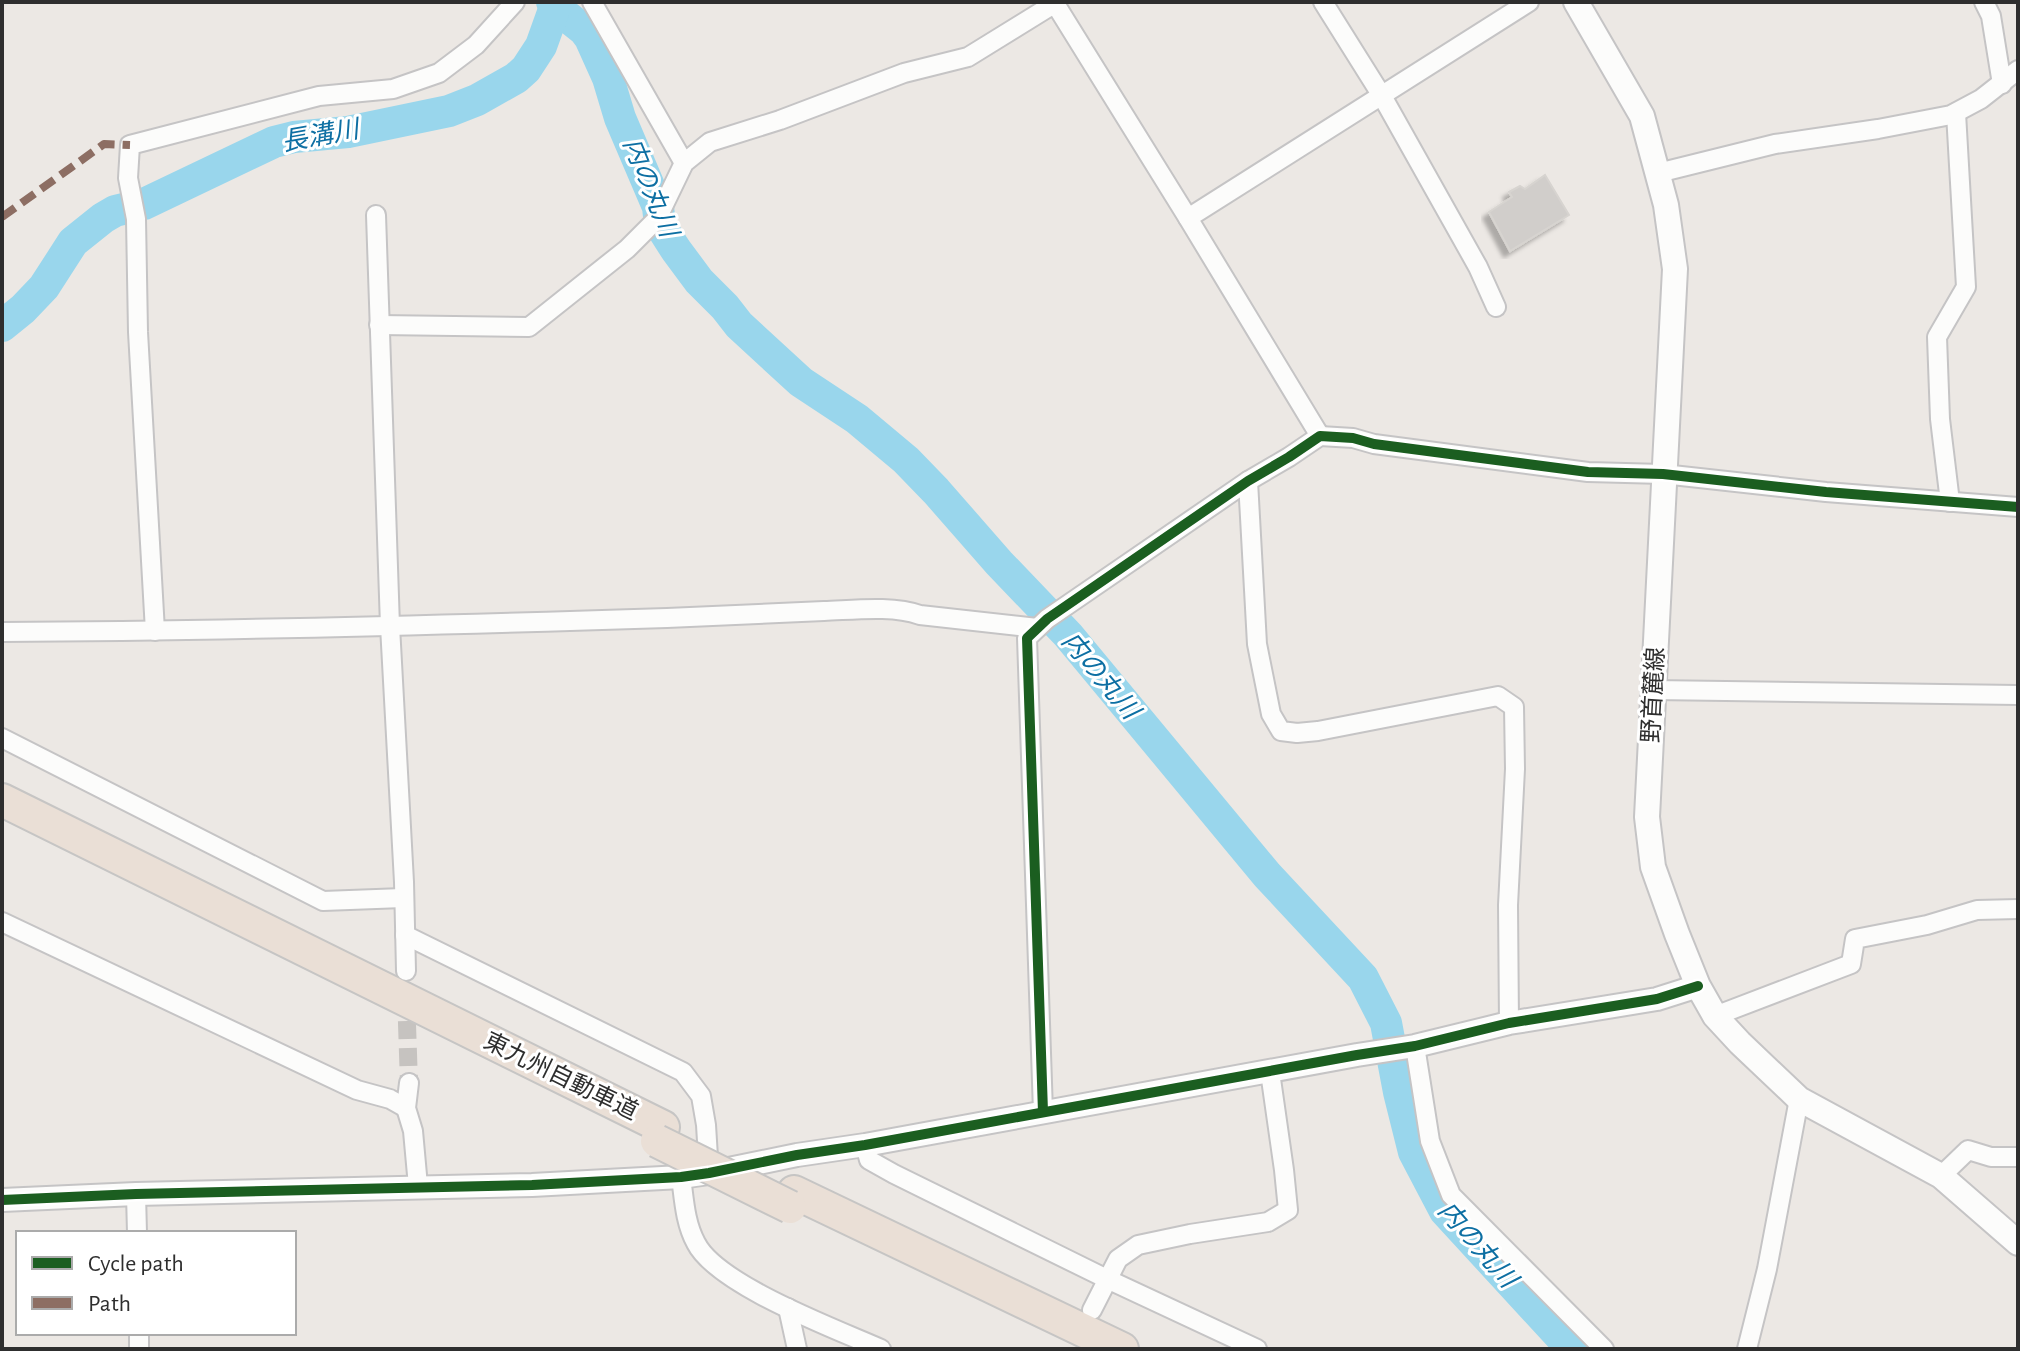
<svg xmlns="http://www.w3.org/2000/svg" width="2020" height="1351" font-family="'Alegreya Sans','Noto Sans JP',sans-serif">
<defs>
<filter id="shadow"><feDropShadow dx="-6" dy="6" stdDeviation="2" flood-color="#0004"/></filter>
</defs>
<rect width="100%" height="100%" fill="#ece8e4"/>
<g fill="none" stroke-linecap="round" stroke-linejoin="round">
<g stroke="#99d6ec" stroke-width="32">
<path d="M552,2L555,7L584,30L590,38L608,78L620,118L658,207L660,225L676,250L699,281L725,307L739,325L801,382L857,419L906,460L936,491L999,563L1068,635L1267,875L1363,978L1386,1023L1399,1092L1414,1152L1445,1211L1572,1349"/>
<path d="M2,326L23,309L44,287L73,242L103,218L115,211L144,204L274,142L294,137L348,132L449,111L477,100L516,78L526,69L541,46L555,7"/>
</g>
</g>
<path fill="#d1cecb" stroke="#d7d4d0" stroke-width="2" filter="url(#shadow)" d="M1545,175L1569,215L1510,251L1489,212L1512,197L1509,192L1520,186L1525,189Z"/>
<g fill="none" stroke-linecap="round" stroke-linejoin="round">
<path stroke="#c6c3c0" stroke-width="18" stroke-dasharray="18 9" stroke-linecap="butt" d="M406,994L409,1083"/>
<defs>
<g id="minor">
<path d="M592,2L684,163"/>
<path d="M1054,2L1188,218L1320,436"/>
<path d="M1323,2L1382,96L1478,267L1496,307"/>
<path d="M1984,2L1991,16L2002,84"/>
<path d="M1658,173L1775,144L1878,129L1951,115L1981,99L2018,70"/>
<path d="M376,215L390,626L404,882L406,971"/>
<path d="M1188,218L1529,2"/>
<path d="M379,325L529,327L627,249L657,219L684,163L710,142L780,120L904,73L968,57L1057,2"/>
<path d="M1248,481L1257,644L1271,714L1281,731L1297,733L1318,731L1498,696L1514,707L1515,769L1508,905L1509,1023"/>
<path d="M1950,502L1940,419L1937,337L1966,287L1956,113"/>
<path d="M155,631L138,332L136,219L128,178L130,145L319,96L393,89L439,73L476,45L515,2"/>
<path d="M2,632C224,631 445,625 667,618C719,616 771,613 824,611C853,610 893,605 920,615L1037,628"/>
<path d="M1653,690L2018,695"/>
<path d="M2,738L323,901L403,898"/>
<path d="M2,922L357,1090L390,1099L406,1108"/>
<path d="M405,935L683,1072L701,1096L706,1125L709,1173"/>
<path d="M1715,1016L1851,964L1855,939L1927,925L1977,910L2018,909"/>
<path d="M1415,1046L1430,1141L1451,1195L1604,1349"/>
<path d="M409,1083L406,1108L413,1131L418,1186"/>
<path d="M1043,1112L1027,638L1047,619L1248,481L1289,457L1320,436L1353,438L1374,444L1588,472L1663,474L1826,492L2018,507"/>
<path d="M865,1145L869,1160L894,1174L1107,1279L1257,1349"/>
<path d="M1941,1176L1968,1150L1991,1157H2018"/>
<path d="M681,1177C684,1199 685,1223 696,1243C717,1285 836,1329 881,1349"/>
<path d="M136,1194L137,1233"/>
<path d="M788,1308L797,1349"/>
<path d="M1092,1310L1118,1259L1138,1245L1190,1234L1268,1222L1288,1210L1284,1170L1270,1072"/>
<path d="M139,1333V1349"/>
<path d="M1747,1349L1767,1269L1799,1099"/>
</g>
<path id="tertiary" d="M2,1200L136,1194L532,1185L681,1177L709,1173L797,1155L865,1145L1357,1055L1415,1046L1509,1023L1657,999L1698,986"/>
<path id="secondary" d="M1576,2L1642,116L1666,205L1675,269L1647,817L1653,867L1677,934L1698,986L1715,1016L1740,1043L1799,1099L1941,1176L2018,1243"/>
<g id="motorway">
<path d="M2,800L663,1127"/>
<path d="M794,1192L1122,1349"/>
</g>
</defs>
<use href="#minor" stroke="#c5c4c5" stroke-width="22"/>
<use href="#tertiary" stroke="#c5c4c5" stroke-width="26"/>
<use href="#secondary" stroke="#c5c4c5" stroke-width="28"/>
<use href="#motorway" stroke="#c6c5c4" stroke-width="36"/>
<use href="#minor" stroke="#fcfcfb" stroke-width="18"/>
<use href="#tertiary" stroke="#fcfcfb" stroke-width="22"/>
<use href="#secondary" stroke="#fcfcfb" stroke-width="24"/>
<use href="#motorway" stroke="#eadfd6" stroke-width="32"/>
<defs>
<path id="motorway-bridge" d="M657,1141L790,1207"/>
</defs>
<use href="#motorway-bridge" stroke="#c6c5c4" stroke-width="36" stroke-linecap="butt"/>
<use href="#motorway-bridge" stroke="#eadfd6" stroke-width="32"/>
<path stroke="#8d6e63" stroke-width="8" stroke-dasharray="16 8" stroke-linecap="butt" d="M2,217L104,144L130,145"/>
<defs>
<g id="cycleway">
<path d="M1043,1112L1027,638L1047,619L1248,481L1289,457L1320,436L1353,438L1374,444L1588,472L1663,474L1826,492L2018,507"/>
<path d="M2,1200L136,1194L532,1185L681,1177L709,1173L797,1155L865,1145L1357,1055L1415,1046L1509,1023L1657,999L1698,986"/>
</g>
</defs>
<use href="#cycleway" stroke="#fff" stroke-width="15"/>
<use href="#cycleway" stroke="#1b5e20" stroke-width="10"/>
</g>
<g text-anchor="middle" stroke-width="6" stroke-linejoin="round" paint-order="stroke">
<g font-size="24" fill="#2e2e2e" stroke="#fff">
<text transform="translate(1653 695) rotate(-87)" y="8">野首麓線</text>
<text transform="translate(561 1076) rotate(26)" y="8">東九州自動車道</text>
</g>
<g font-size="26" font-style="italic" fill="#0d6fa3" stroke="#fff">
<text transform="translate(320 135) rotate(-10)" y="9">長溝川</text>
<text transform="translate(651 187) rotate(68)" y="9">内の丸川</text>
<text transform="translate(1101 675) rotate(50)" y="9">内の丸川</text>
<text transform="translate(1478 1244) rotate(49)" y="9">内の丸川</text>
</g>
</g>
<rect width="2020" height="1351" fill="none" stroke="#2e2e2e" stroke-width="8"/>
<rect x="16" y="1231" width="280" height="104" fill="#ffffff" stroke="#ababab" stroke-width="2"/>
<rect x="32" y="1257" width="40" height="12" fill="#1b5e20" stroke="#ababab" stroke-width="2"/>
<text x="88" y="1271" font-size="24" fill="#2e2e2e">Cycle path</text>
<rect x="32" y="1297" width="40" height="12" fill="#8d6e63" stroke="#ababab" stroke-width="2"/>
<text x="88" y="1311" font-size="24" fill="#2e2e2e">Path</text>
</svg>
